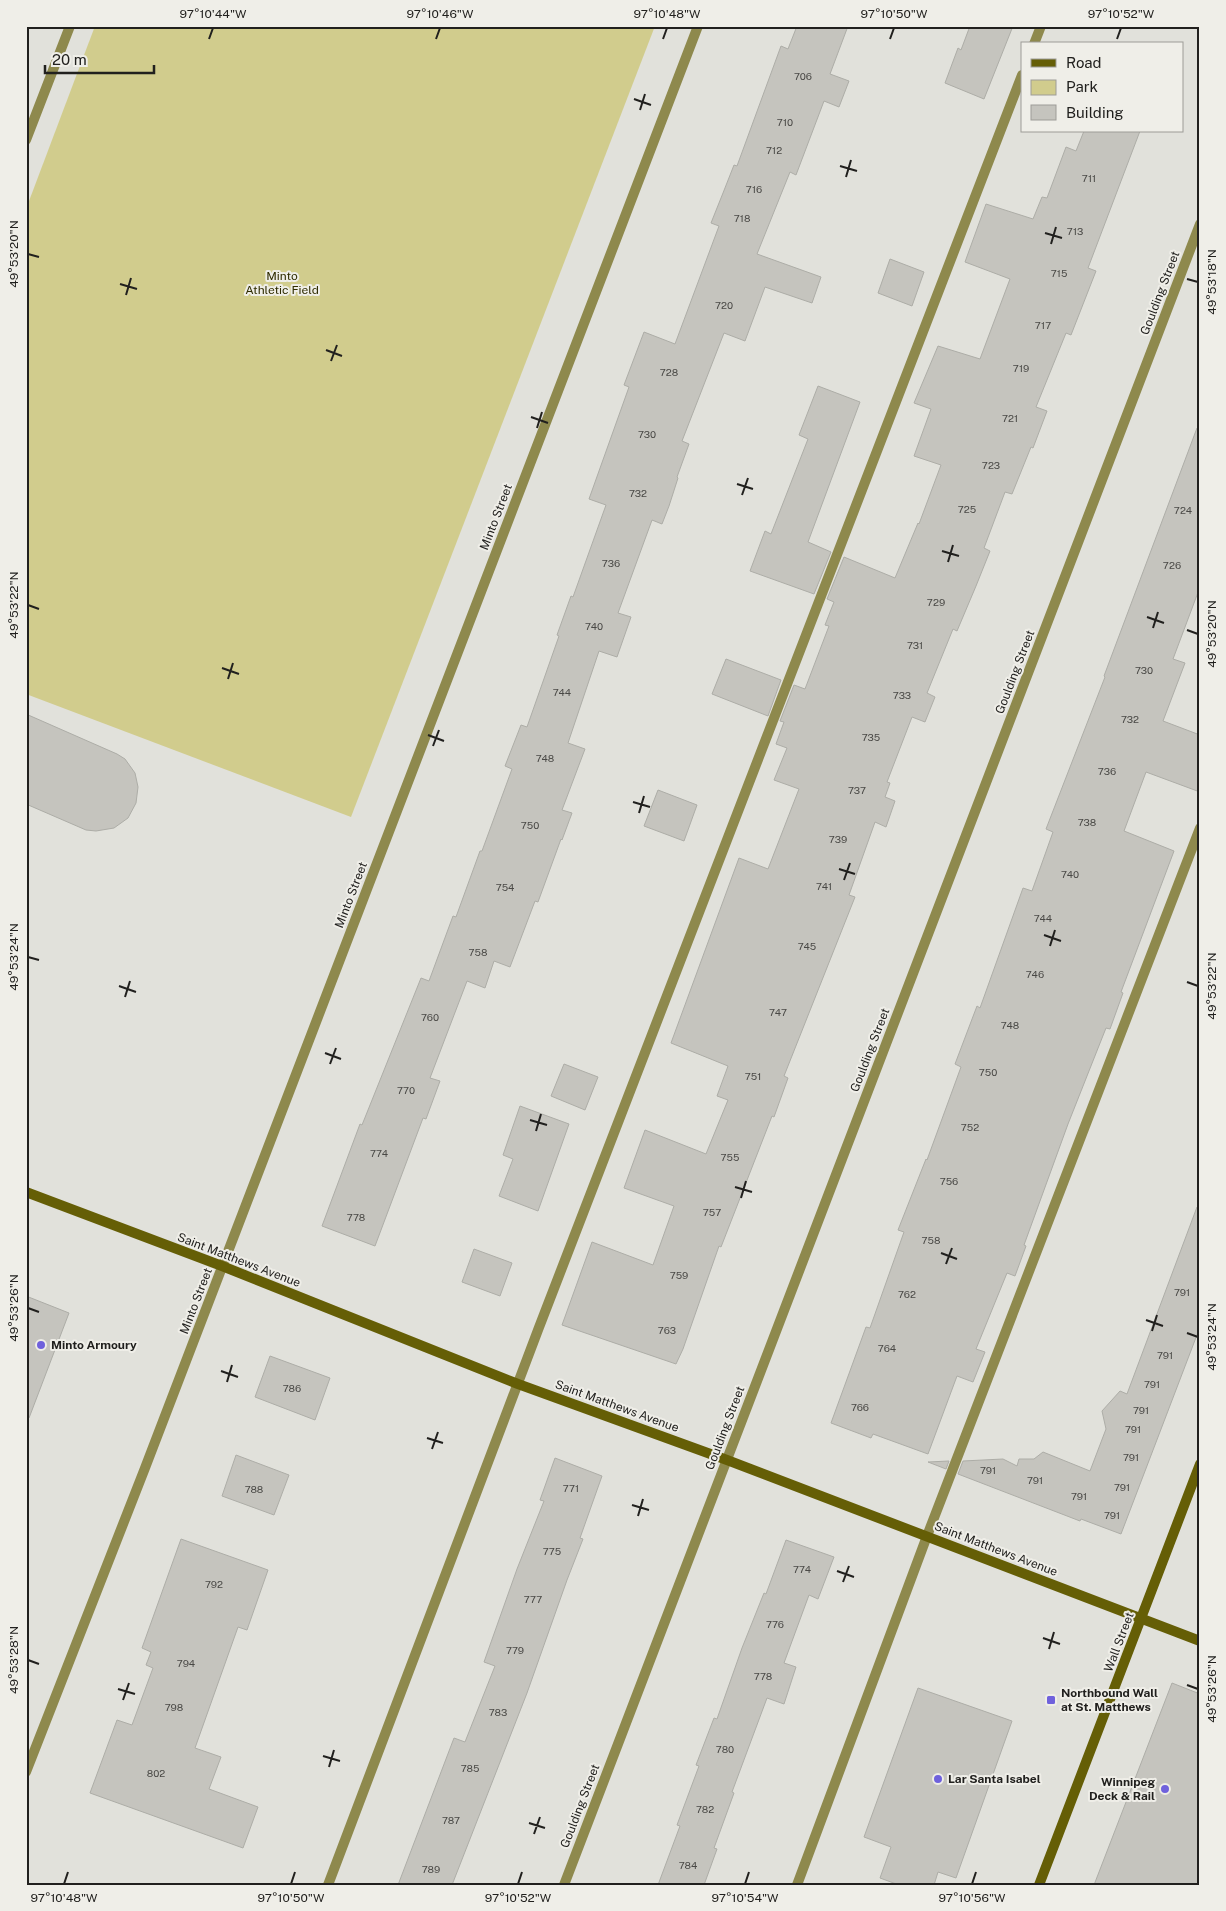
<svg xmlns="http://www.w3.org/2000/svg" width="1226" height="1911" font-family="'Public Sans',sans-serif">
<rect width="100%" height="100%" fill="#e1e1db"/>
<path fill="#d1cc8d" d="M95,26H655L351,817L26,694V209Z"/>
<g fill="#c5c4be" stroke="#adada7">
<path d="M797,26H848L830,74L849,81L839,107L824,101L796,175L790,172L757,254L821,277L812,303L765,287L745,341L724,333L682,441L689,444L677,477L678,478L669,506L662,524L652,520L618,613L631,617L617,657L599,651L568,743L585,749L562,810L572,813L562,840L561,839L538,902L535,901L510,967L494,961L485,988L467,981L430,1078L440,1081L426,1119L423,1118L375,1246L322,1226L360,1124L362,1125L421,978L429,981L453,916L456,917L480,851H482L512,769L505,766L521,725L527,727L559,636L557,635L571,596L573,597L606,505L589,499L629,387L624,385L644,332L675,344L719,226L711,223L723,193L734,165L737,166L781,46L788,49Z"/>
<path d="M970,26H1013L984,99L945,83L958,48L961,50Z"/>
<path d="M1084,131H1140L1088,268L1096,271L1071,335L1066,333L1036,407L1047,411L1033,448L1031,447L1012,494L1005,492L984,548L990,551L976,586L957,631L953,629L927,693L935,697L925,722L912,717L887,782L890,783L885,797L895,801L886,827L875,822L849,895L855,897L784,1076L788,1078L774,1117L772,1116L721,1247L719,1246L683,1349L676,1364L562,1325L592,1242L653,1265L674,1206L624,1188L645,1130L706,1154L728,1100L717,1096L728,1066L671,1043L739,858L768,869L799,789L774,780L787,748L776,744L784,722L780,721L794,685L805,689L829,626L825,625L834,602L827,599L844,557L895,578L918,523L919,524L941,465L914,456L931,409L914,403L938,346L980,359L1010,279L965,262L986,204L1033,219L1042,197L1047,198L1066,147L1076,151Z"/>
<path d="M890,259L924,272L912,306L878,293Z"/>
<path d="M818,386L860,402L808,542L831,552L814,594L750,571L765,531L771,534L808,439L799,435Z"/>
<path d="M1197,428H1200V587L1173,659L1185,663L1163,721L1200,735V792L1146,772L1124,831L1174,851L1121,992L1123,993L1110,1029L1106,1028L1068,1124L1024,1245L1026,1246L1015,1276L1007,1273L976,1349L985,1352L973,1382L957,1376L928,1454L873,1434L871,1438L831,1423L866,1327L870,1328L904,1232L898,1230L926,1159L927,1160L961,1067L955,1064L977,1006L980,1008L1023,888L1032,891L1053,832L1046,829L1105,677L1104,676Z"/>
<path d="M726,659L781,680L768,716L712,694Z"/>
<path d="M26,714L117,754L125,759L135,773L138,787L136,803L128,818L114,828L96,831L86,830L26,804Z"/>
<path d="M658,790L697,805L684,841L644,826Z"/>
<path d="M564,1064L598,1077L585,1110L551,1096Z"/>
<path d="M520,1106L569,1124L538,1211L499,1196L513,1159L503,1155Z"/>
<path d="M1197,1207H1200V1327L1121,1534L1081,1519L1080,1521L958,1474L963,1461L1003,1459L1017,1466L1019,1459H1034L1043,1452L1090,1471L1106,1429L1102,1411L1120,1391L1127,1394Z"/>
<path d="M474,1249L512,1263L500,1296L462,1282Z"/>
<path d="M26,1296L69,1313L29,1418L26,1417Z"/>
<path d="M270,1356L330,1378L315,1420L255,1397Z"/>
<path d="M236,1455L289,1475L274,1515L222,1496Z"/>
<path d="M555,1458L602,1476L580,1538L583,1539L567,1580L527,1693L452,1885H398L454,1738L465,1742L495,1666L484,1662L517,1569L544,1501L540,1500Z"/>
<path d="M949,1461L946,1469L928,1462Z"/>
<path d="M181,1539L268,1570L247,1630L238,1627L195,1748L221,1757L209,1789L258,1807L243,1848L90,1793L117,1720L132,1725L153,1668L146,1665L151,1652L142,1648Z"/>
<path d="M786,1540L834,1557L818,1599L809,1595L784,1663L796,1667L784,1704L767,1698L732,1792L734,1793L714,1848L717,1849L704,1885H658L680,1826L677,1825L699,1766L696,1765L714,1718L717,1719L742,1648L764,1593L766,1594Z"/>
<path d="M1172,1683L1200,1694V1885H1094Z"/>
<path d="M918,1688L1012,1721L956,1878L938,1872L934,1885H899L880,1878L891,1847L864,1837Z"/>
</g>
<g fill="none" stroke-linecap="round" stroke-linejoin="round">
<g stroke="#8e894d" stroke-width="10">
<path d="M1034,44L1041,26"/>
<path d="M26,140L70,26"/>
<path d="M328,1885L538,1330L1022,75"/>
<path d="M797,1885L927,1536L1200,828"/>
</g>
<g stroke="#8e894d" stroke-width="10">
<path d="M26,1772L145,1468L698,26"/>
<path d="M564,1885L1200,224"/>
</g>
<g stroke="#655e06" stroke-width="10">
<path d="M26,1192L222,1266L518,1384L727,1460L1200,1641"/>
<path d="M1039,1885L1200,1464"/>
</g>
</g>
<path fill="none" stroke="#21201e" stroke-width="2" d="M209,39L213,28M436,39L440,28M663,39L667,28M890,39L894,28M1117,39L1121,28M634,99L651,105M640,110L645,94M840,166L857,171M846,177L851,160M1045,233L1062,238M1051,244L1056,227M28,254L39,257M1187,279L1198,282M120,284L137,289M126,295L131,278M326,350L342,356M331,361L337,345M531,417L548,423M537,428L542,412M737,484L753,489M742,495L748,478M942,551L959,556M948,562L953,545M28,605L39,609M1147,617L1164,623M1153,628L1158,612M1187,630L1198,634M222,668L239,674M228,679L233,663M428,735L444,741M433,746L439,730M633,802L650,807M639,813L644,796M839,869L855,874M844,880L850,863M1044,935L1061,941M1050,946L1055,930M28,957L39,960M1187,982L1198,986M119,986L136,992M125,997L130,981M325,1053L341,1059M330,1064L336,1048M530,1120L547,1125M536,1131L541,1114M735,1187L752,1192M741,1198L746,1181M941,1253L957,1259M946,1264L952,1248M28,1308L39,1312M1146,1320L1163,1326M1152,1331L1157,1315M1187,1333L1198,1337M221,1371L238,1377M227,1382L232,1365M427,1438L443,1443M432,1449L438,1432M632,1505L649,1510M638,1516L643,1499M837,1571L854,1577M843,1582L849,1566M1043,1638L1060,1644M1049,1649L1054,1632M28,1660L39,1664M1187,1685L1198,1689M118,1689L135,1694M123,1700L129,1683M323,1756L340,1761M329,1767L334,1750M529,1823L545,1828M534,1834L540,1817M64,1884L68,1872M291,1884L295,1872M518,1884L522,1872M745,1884L749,1872M972,1884L976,1872"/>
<g fill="#6f61dc" stroke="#efeee8" stroke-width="2">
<circle cx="41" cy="1345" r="5"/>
<rect x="1046" y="1695" width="10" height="10" rx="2.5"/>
<circle cx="938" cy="1779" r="5"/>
<circle cx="1165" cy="1789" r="5"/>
</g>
<g text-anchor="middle" stroke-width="4" stroke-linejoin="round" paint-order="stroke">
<g font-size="10" fill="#4a4946">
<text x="803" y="80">706</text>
<text x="785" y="126">710</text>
<text x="774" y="154">712</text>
<text x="1089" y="182">711</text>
<text x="754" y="193">716</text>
<text x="742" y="222">718</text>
<text x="1075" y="235">713</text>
<text x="1059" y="277">715</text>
<text x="724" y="309">720</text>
<text x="1043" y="329">717</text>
<text x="1021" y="372">719</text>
<text x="669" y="376">728</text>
<text x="1010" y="422">721</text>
<text x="647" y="438">730</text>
<text x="991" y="469">723</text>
<text x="638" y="497">732</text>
<text x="967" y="513">725</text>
<text x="1183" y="514">724</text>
<text x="611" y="567">736</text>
<text x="1172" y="569">726</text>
<text x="936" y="606">729</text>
<text x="594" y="630">740</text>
<text x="915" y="649">731</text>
<text x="1144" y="674">730</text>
<text x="562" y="696">744</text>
<text x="902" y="699">733</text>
<text x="1130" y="723">732</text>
<text x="871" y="741">735</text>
<text x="545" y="762">748</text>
<text x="1107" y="775">736</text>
<text x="857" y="794">737</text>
<text x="1087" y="826">738</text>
<text x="530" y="829">750</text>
<text x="838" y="843">739</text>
<text x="1070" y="878">740</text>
<text x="824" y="890">741</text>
<text x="505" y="891">754</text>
<text x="1043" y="922">744</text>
<text x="807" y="950">745</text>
<text x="478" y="956">758</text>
<text x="1035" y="978">746</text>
<text x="778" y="1016">747</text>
<text x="430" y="1021">760</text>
<text x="1010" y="1029">748</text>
<text x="988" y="1076">750</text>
<text x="753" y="1080">751</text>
<text x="406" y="1094">770</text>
<text x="970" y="1131">752</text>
<text x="379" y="1157">774</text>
<text x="730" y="1161">755</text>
<text x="949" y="1185">756</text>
<text x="712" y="1216">757</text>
<text x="356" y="1221">778</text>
<text x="931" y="1244">758</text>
<text x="679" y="1279">759</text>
<text x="1182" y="1296">791</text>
<text x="907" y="1298">762</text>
<text x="667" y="1334">763</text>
<text x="887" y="1352">764</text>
<text x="1165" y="1359">791</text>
<text x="1152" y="1388">791</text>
<text x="292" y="1392">786</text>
<text x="860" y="1411">766</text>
<text x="1141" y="1414">791</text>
<text x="1133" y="1433">791</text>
<text x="1131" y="1461">791</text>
<text x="988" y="1474">791</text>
<text x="1035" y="1484">791</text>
<text x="1122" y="1491">791</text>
<text x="571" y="1492">771</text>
<text x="254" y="1493">788</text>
<text x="1079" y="1500">791</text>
<text x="1112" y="1519">791</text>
<text x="552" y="1555">775</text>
<text x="802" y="1573">774</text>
<text x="214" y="1588">792</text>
<text x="533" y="1603">777</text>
<text x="775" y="1628">776</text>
<text x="515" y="1654">779</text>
<text x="186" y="1667">794</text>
<text x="763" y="1680">778</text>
<text x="174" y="1711">798</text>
<text x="498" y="1716">783</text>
<text x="725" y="1753">780</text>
<text x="470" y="1772">785</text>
<text x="156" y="1777">802</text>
<text x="705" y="1813">782</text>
<text x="451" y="1824">787</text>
<text x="688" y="1869">784</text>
<text x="431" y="1873">789</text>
</g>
<g font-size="12" fill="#2f2c01" stroke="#efeee8">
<text x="282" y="280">Minto<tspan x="282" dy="14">Athletic Field</tspan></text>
</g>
<g font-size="12" fill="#21201e" stroke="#efeee8">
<text transform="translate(1160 293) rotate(-69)" y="4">Goulding Street</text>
<text transform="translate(496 517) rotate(-69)" y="4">Minto Street</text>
<text transform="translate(1015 672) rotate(-69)" y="4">Goulding Street</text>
<text transform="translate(351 895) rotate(-69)" y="4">Minto Street</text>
<text transform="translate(870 1050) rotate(-69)" y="4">Goulding Street</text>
<text transform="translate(239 1260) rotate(21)" y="4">Saint Matthews Avenue</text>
<text transform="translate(196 1301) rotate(-69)" y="4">Minto Street</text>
<text transform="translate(617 1406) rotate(20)" y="4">Saint Matthews Avenue</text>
<text transform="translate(725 1428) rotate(-69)" y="4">Goulding Street</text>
<text transform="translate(996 1549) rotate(21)" y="4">Saint Matthews Avenue</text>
<text transform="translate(1119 1642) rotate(-69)" y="4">Wall Street</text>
<text transform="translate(580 1806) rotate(-69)" y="4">Goulding Street</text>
</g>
<g font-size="12" font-weight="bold" fill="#21201e" stroke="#efeee8" text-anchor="start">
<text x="51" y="1349">Minto Armoury</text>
<text x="1061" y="1697">Northbound Wall<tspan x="1061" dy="14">at St. Matthews</tspan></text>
<text x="948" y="1783">Lar Santa Isabel</text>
<text x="1155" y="1786" text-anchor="end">Winnipeg<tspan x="1155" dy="14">Deck &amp; Rail</tspan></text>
</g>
</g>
<rect width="1226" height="1911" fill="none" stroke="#efeee8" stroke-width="55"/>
<rect x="1021" y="42" width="162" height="90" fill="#efeee8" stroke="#9d9c97"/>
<rect x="1031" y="59" width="25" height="8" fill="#655e06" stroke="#9d9c97"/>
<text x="1066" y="68" font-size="15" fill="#21201e">Road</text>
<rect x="1031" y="80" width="25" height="15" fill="#d1cc8d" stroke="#9d9c97"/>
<text x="1066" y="92" font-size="15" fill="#21201e">Park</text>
<rect x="1031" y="105" width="25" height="15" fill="#c5c4be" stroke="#9d9c97"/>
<text x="1066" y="118" font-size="15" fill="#21201e">Building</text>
<path d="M45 65v8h109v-8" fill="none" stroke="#21201e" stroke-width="2.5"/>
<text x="52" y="65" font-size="15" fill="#21201e" stroke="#efeee8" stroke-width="4" paint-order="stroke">20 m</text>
<rect x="28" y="28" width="1170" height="1856" fill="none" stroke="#21201e" stroke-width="2"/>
<g font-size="12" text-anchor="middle" fill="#21201e">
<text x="213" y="18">97°10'44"W</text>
<text x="440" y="18">97°10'46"W</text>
<text x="667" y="18">97°10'48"W</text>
<text x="894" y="18">97°10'50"W</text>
<text x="1121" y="18">97°10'52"W</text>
<text transform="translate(14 254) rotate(-90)" y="4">49°53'20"N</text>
<text transform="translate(1212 282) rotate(-90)" y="4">49°53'18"N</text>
<text transform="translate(14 605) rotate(-90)" y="4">49°53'22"N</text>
<text transform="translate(1212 634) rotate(-90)" y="4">49°53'20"N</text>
<text transform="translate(14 957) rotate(-90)" y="4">49°53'24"N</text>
<text transform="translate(1212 986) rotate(-90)" y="4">49°53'22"N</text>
<text transform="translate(14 1308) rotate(-90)" y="4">49°53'26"N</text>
<text transform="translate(1212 1337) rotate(-90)" y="4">49°53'24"N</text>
<text transform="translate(14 1660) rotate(-90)" y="4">49°53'28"N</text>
<text transform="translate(1212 1689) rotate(-90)" y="4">49°53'26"N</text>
<text x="64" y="1902">97°10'48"W</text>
<text x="291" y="1902">97°10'50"W</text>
<text x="518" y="1902">97°10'52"W</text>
<text x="745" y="1902">97°10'54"W</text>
<text x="972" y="1902">97°10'56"W</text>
</g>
</svg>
